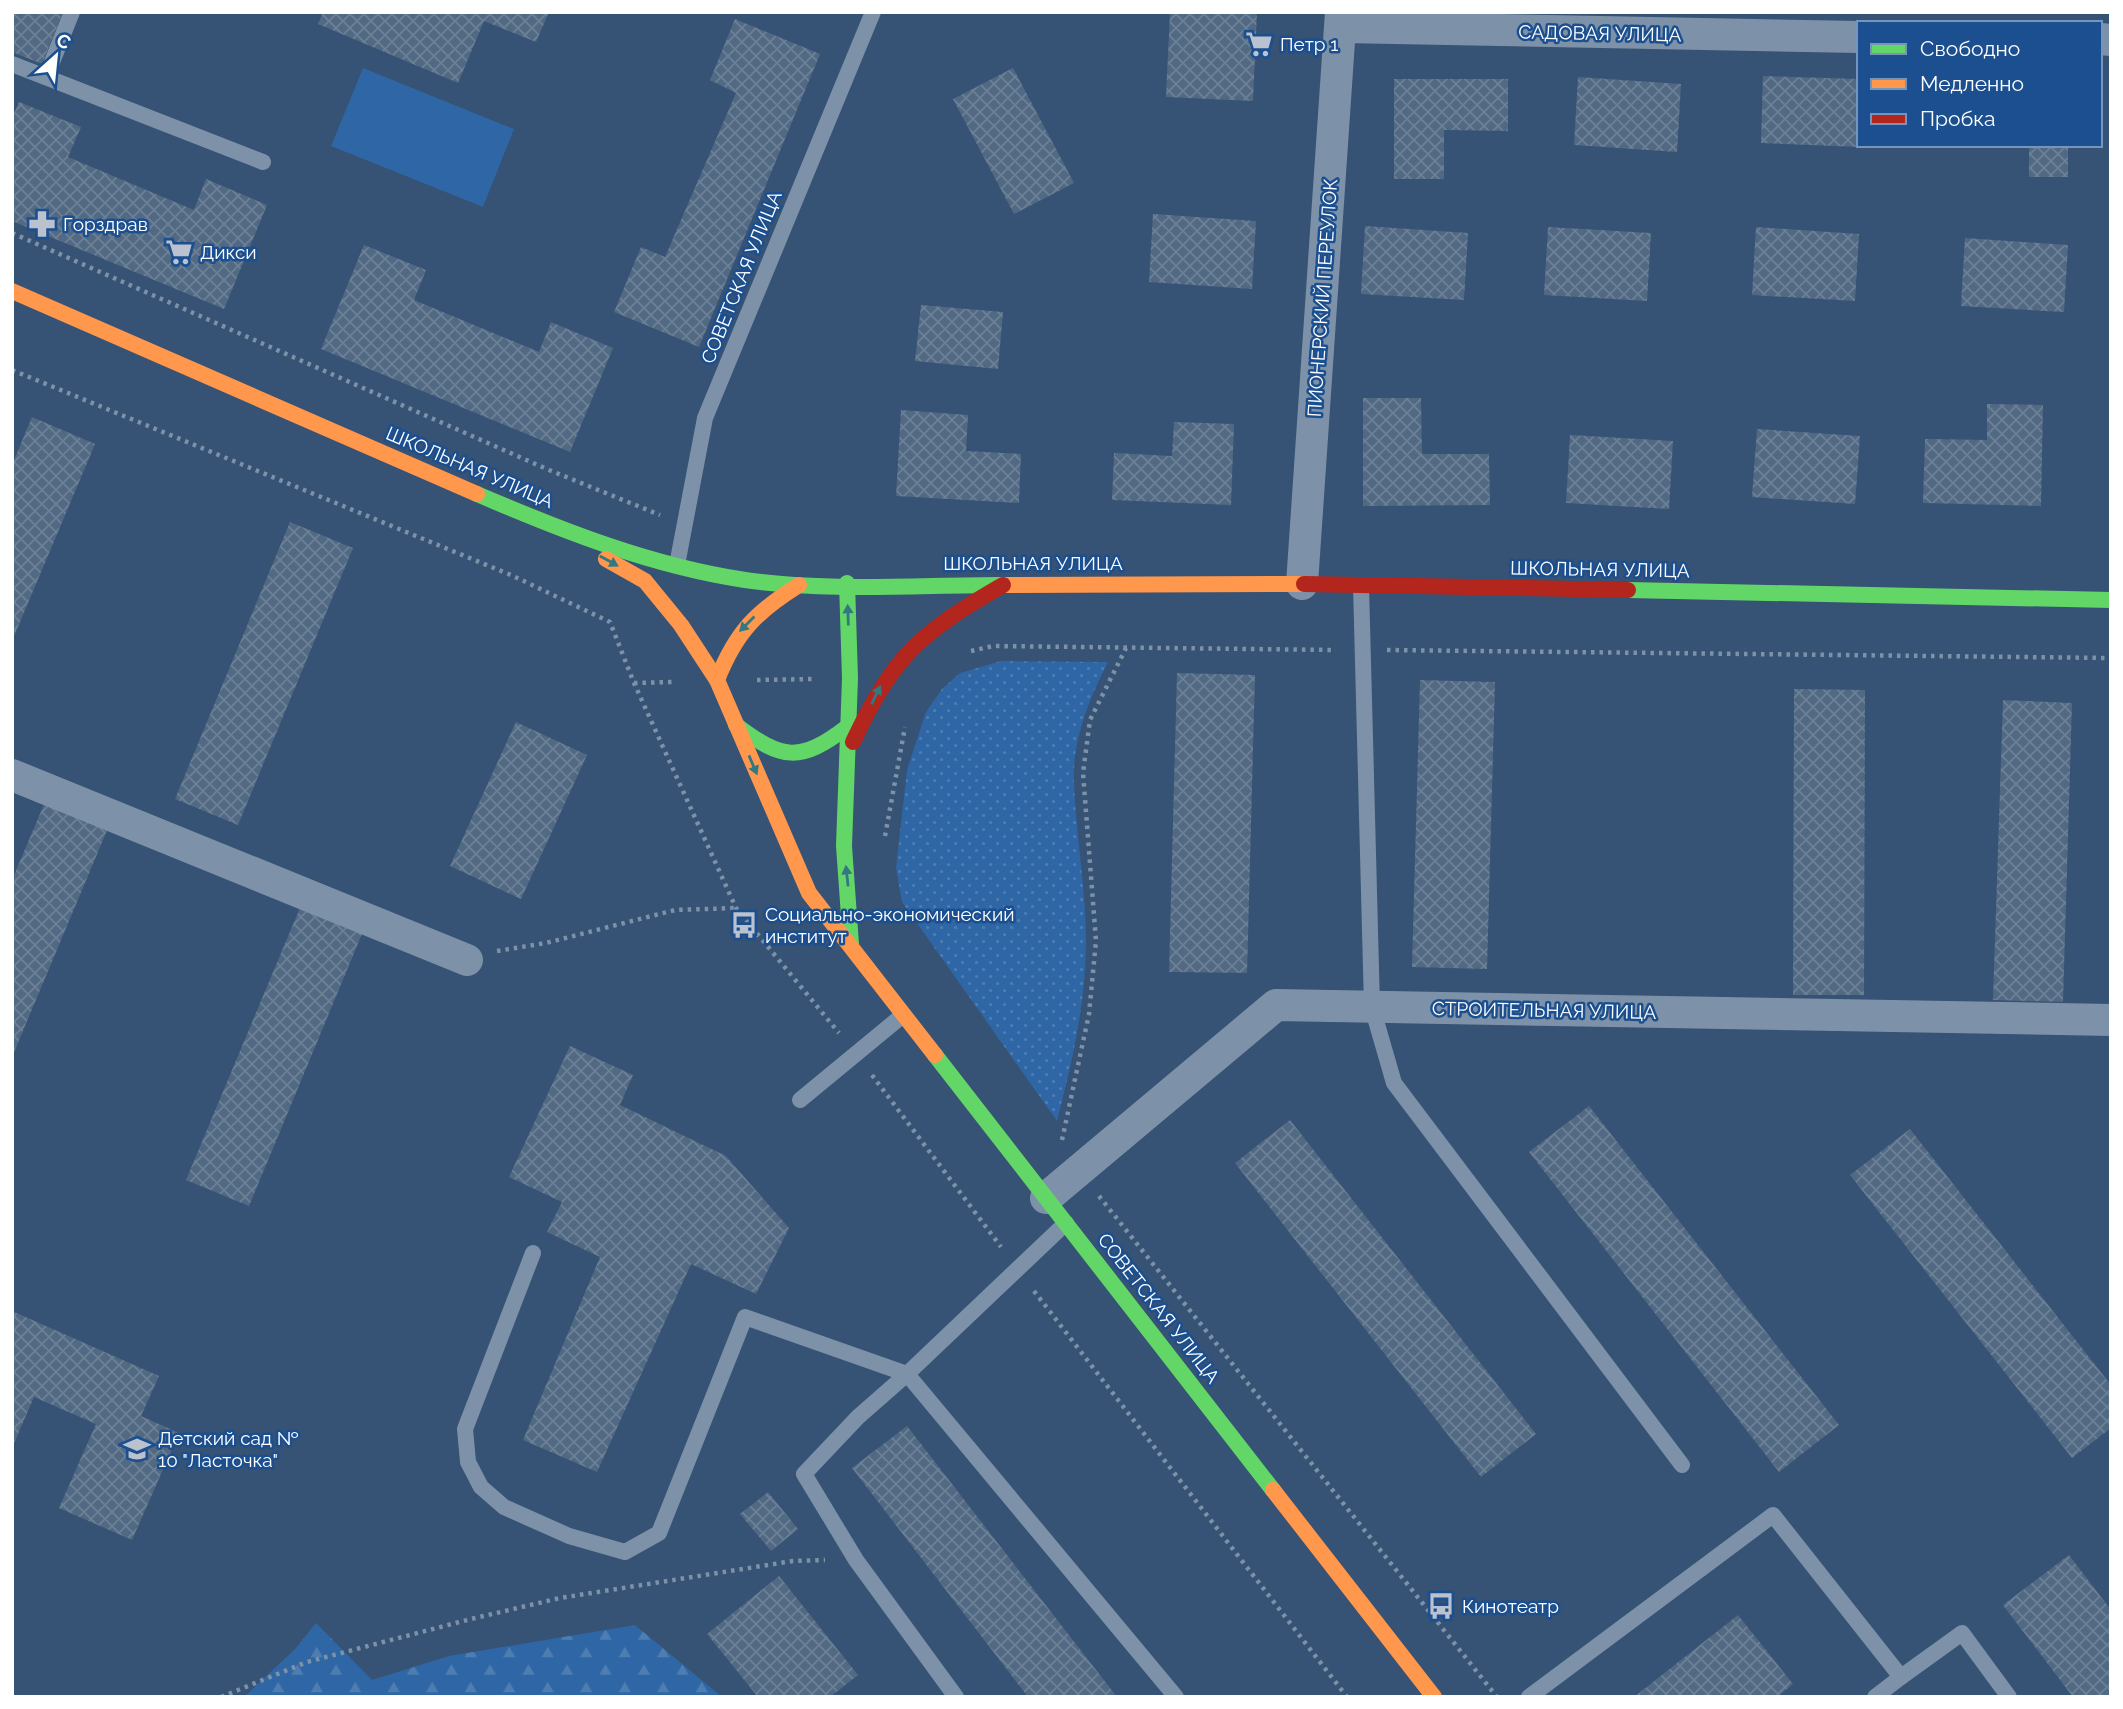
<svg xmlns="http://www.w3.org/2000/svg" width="2123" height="1709" font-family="Raleway,sans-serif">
<defs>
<pattern id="grass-dots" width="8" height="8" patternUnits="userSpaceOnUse" patternTransform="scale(1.75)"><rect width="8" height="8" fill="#2f66a5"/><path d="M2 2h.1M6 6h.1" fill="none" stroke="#4e7db2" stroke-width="1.8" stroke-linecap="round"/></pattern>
<pattern id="forest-firs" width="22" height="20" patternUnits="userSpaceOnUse" patternTransform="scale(1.75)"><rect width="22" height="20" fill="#2f66a5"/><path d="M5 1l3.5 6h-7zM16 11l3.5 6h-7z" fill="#4e7db2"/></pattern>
<pattern id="building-cross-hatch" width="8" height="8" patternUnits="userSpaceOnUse" patternTransform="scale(1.75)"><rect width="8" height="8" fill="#526984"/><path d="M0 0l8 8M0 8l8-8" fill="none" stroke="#6c8096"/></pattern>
</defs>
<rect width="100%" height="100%" fill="#365274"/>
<path fill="url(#grass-dots)" d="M1001,661L1108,662C1089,699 1072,741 1074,783C1076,836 1086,889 1086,942C1086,1003 1072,1062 1057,1121L902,902L896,868L907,770L926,712L942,689L960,673Z"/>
<path fill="url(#forest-firs)" d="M316,1623L372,1680L449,1656L635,1625L722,1697H244L295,1649Z"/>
<path fill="#2f66a5" d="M363,68L514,129L483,207L331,146Z"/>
<g fill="url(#building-cross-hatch)">
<path d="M12,12H63L42,64L12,52Z"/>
<path d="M323,12H549L536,42L484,21L458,83L318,24Z"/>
<path d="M1170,12H1257L1253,101L1166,97Z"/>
<path d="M735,19L820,54L699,347L614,312L641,247L665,257L736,93L710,80Z"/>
<path d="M1013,68L1074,183L1014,214L953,99Z"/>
<path d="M1763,76L1859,79V147L1761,143Z"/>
<path d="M1578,77L1681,84L1677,152L1574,145Z"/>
<path d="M1394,79H1508V131L1444,130V179H1394Z"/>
<path d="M19,102L81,127L68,157L194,210L206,179L267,205L224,309L12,221V118Z"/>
<rect x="2029" y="145" width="39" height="32"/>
<path d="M1153,214L1256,221L1252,289L1149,282Z"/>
<path d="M1365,226L1468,233L1464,300L1361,294Z"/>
<path d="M1548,227L1651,233L1647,301L1544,295Z"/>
<path d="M1756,227L1859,234L1855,301L1752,295Z"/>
<path d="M1965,238L2068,245L2064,312L1961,306Z"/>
<path d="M364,245L426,270L414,300L539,352L551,322L613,348L570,452L321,349Z"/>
<path d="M921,305L1003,312L998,369L915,361Z"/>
<path d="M1363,398H1421L1422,454H1489L1490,505L1363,506Z"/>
<path d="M1987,404L2043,405L2041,506L1923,503L1925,439L1987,440Z"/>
<path d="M901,410L968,415L966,451L1021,454L1019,503L896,496Z"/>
<path d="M32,417L95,444L12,641V465Z"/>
<path d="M1174,422L1234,424L1231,505L1112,500L1114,453L1172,456Z"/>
<path d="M1757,429L1860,436L1855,504L1752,497Z"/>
<path d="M1570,435L1673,441L1669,509L1566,503Z"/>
<path d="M290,522L353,548L238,825L175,799Z"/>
<path d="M1177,673L1255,675L1247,973L1169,972Z"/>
<path d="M1420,680L1495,682L1487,969L1412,967Z"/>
<path d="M1794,689L1865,690L1864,995H1793Z"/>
<path d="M2003,700L2072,703L2063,1002L1993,1000Z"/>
<path d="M516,722L587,755L521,899L450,866Z"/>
<path d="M45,802L108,828L12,1057V880Z"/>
<path d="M302,903L364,929L249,1206L186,1180Z"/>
<path d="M570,1046L633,1075L620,1105L726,1156L789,1228L756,1294L691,1264L597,1472L523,1440L600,1257L547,1232L562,1202L509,1177Z"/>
<path d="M1589,1106L1839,1425L1779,1472L1529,1152Z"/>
<path d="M1290,1120L1536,1434L1481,1477L1235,1163Z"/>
<path d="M1910,1129L2111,1385V1428L2072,1458L1850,1175Z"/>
<path d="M12,1311L159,1376L141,1416L179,1433L132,1540L59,1508L96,1424L34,1397L12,1448Z"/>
<path d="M907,1426L1117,1697H1028L852,1468Z"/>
<path d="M768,1492L798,1529L771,1551L740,1514Z"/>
<path d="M2069,1555L2111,1610V1697H2073L2003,1605Z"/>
<path d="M779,1576L858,1675L830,1697H758L707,1634Z"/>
<path d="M1738,1615L1793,1684L1777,1697H1634Z"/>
</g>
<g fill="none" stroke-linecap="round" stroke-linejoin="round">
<g stroke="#7d92a8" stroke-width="4.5" stroke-dasharray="3.5 5" stroke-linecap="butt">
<path d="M12,233L549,470L660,515"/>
<path d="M12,370L511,575L610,622L634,683L736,908L839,1033"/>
<path d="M1387,650L2111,658"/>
<path d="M971,651L993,646L1336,650"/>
<path d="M757,680L812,679"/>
<path d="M634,683L672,682"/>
<path d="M885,836L905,727"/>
<path d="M497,951L546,943L675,910L736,908"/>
<path d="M872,1075L1001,1247"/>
<path d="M1062,1140L1089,1014L1096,941L1083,773L1090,720L1126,648"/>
<path d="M1099,1196L1497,1697"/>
<path d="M1034,1291L1347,1697"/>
<path d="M221,1697L307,1662L471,1619L560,1598L793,1561L825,1560"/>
</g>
<g stroke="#7d92a8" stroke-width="16">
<path d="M12,64L263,162"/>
<path d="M46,77L72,12"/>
<path d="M677,565L705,418L873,12"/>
<path d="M1361,585L1372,1007L1394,1083L1682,1465"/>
<path d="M800,1100L903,1015"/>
<path d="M533,1253L465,1429L468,1462L481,1487L504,1507L569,1536L625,1552L659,1533L745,1317L907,1374L1066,1223"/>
<path d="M1901,1677L1962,1633L2009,1697"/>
<path d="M956,1697L856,1560L804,1474L858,1417L907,1374L1176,1697"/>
<path d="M1529,1697L1773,1515L1901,1677L1875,1697"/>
</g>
<g stroke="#7d92a8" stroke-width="32">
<path d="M1341,27L1859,37"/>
<path d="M2100,39L2111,40"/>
<path d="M1302,584L1341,12"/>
<path d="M12,775L467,960"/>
<path d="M1046,1198L1276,1005L2111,1020"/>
</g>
<g stroke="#63d668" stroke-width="16">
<path d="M477,494C563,531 652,566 745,580C829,592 917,585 1002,585"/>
<path d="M847,583L850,678L844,846L851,944"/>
<path d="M1628,590L2111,600"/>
<path d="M736,725C782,760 800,763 847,727"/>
<path d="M935,1055L1273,1490"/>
</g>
<g stroke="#ff974d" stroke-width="16">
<path d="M12,291L477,494"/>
<path d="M606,559L645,581L681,625L717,680L809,893L935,1055"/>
<path d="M1002,585L1304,584"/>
<path d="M717,680C736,632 756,612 799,585"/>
<path d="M1273,1490L1434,1697"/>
</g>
<g stroke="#b3261e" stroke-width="16">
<path d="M1304,584L1628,590"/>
<path d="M853,742C894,655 920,633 1003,585"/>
</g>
</g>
<defs><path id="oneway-solid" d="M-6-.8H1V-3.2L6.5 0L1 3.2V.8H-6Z" transform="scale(1.75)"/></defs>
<g fill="#317883">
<use href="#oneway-solid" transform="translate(609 561) rotate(29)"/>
<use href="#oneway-solid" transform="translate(848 615) rotate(-92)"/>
<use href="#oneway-solid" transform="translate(747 624) rotate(135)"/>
<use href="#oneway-solid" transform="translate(876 695) rotate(-64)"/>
<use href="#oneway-solid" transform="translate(753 765) rotate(67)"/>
<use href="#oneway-solid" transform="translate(847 876) rotate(-96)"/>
</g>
<defs>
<symbol id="supermarket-bare" viewBox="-9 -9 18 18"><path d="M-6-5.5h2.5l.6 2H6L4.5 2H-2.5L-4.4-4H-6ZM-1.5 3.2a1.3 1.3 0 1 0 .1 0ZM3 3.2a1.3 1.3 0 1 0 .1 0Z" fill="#b9c2ce" stroke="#1b4f8f" stroke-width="2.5" paint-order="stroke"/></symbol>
<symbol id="pharmacy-bare" viewBox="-9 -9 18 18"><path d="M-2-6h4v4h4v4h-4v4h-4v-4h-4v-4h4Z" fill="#b9c2ce" stroke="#1b4f8f" stroke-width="2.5" paint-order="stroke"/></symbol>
<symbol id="bus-bare" viewBox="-9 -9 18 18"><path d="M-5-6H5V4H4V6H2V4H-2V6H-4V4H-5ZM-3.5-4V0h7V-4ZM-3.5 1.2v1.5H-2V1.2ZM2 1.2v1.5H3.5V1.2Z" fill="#b9c2ce" stroke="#1b4f8f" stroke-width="2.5" paint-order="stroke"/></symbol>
<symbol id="school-bare" viewBox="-9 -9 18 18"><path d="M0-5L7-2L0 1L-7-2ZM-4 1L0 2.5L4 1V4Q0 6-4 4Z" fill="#b9c2ce" stroke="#1b4f8f" stroke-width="2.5" paint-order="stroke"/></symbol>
</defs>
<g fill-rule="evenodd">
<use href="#supermarket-bare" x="1240" y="25" width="38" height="38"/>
<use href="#pharmacy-bare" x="23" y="205" width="38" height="38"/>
<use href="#supermarket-bare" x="160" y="233" width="38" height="38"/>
<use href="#bus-bare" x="725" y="906" width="38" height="38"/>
<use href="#school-bare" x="118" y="1430" width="38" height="38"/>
<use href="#bus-bare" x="1422" y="1587" width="38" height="38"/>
</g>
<g text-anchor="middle" stroke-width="5" stroke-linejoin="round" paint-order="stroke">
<g font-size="19" fill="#fff" stroke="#1b4f8f">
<text transform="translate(1600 33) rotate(1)" y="7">САДОВАЯ УЛИЦА</text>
<text transform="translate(741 277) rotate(-68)" y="7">СОВЕТСКАЯ УЛИЦА</text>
<text transform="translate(1322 298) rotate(-86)" y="7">ПИОНЕРСКИЙ ПЕРЕУЛОК</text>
<text transform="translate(470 467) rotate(23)" y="7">ШКОЛЬНАЯ УЛИЦА</text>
<text x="1033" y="570">ШКОЛЬНАЯ УЛИЦА</text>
<text transform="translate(1600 569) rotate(1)" y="7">ШКОЛЬНАЯ УЛИЦА</text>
<text transform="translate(1544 1010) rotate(1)" y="7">СТРОИТЕЛЬНАЯ УЛИЦА</text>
<text transform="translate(1159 1308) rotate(52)" y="7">СОВЕТСКАЯ УЛИЦА</text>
</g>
<g font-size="19" fill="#fff" stroke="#1b4f8f" text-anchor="start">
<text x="1280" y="51">Петр 1</text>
<text x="63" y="231">Горздрав</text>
<text x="200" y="259">Дикси</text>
<text x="765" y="921">Социально-экономический<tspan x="765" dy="22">институт</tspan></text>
<text x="158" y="1445">Детский сад №<tspan x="158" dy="22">10 "Ласточка"</tspan></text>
<text x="1462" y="1613">Кинотеатр</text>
</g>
</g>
<rect width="2123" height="1709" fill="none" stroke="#ffffff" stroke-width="28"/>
<rect x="1857" y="21" width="245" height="126" fill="#1b4f8f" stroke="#7695bc" stroke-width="2"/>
<rect x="1871" y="44" width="35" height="10" fill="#63d668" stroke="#7695bc" stroke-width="2"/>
<text x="1920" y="56" font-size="21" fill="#ffffff">Свободно</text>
<rect x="1871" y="79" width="35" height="10" fill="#ff974d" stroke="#7695bc" stroke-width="2"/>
<text x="1920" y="91" font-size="21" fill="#ffffff">Медленно</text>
<rect x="1871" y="114" width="35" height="10" fill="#b3261e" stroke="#7695bc" stroke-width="2"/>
<text x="1920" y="126" font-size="21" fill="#ffffff">Пробка</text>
<g transform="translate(56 56) rotate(27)" stroke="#1b4f8f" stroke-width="5" paint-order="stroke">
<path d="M0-5L12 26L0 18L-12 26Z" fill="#ffffff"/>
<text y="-10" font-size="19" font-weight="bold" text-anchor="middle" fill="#ffffff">С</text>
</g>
</svg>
